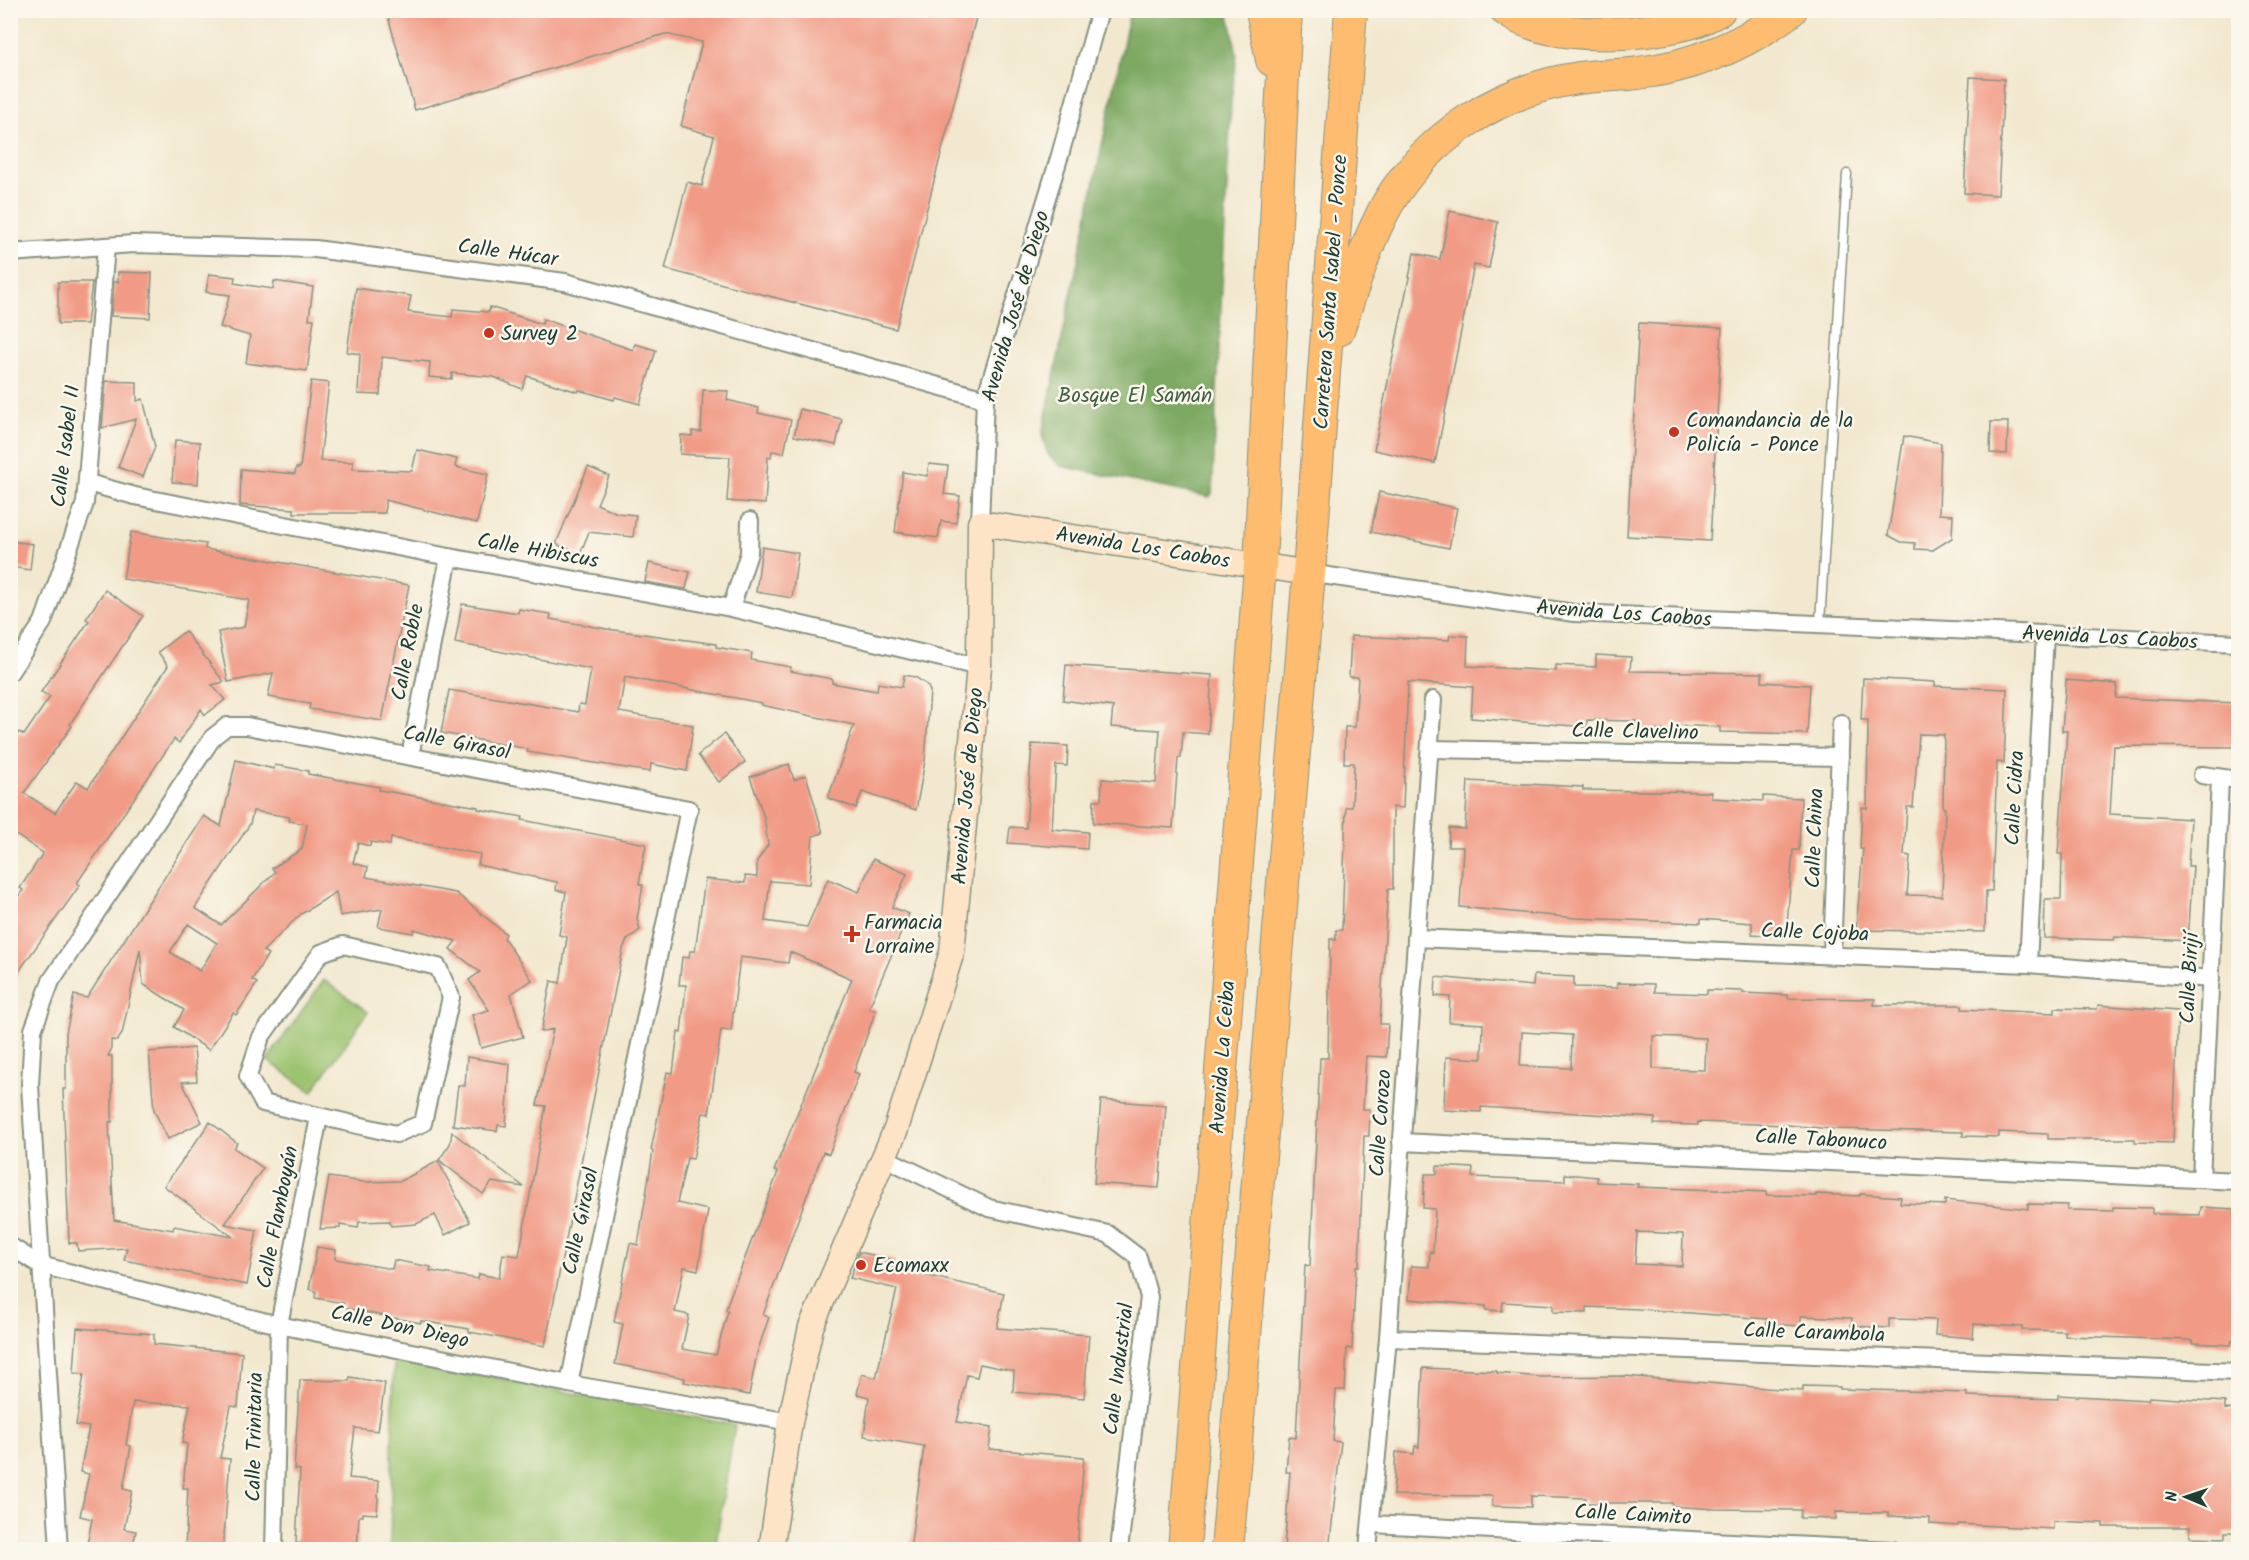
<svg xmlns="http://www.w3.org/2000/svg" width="2249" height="1560" font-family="Kalam,sans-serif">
<rect width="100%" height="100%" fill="#fbf7ec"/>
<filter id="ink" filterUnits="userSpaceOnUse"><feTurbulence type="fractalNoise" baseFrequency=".0167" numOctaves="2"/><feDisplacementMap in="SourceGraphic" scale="12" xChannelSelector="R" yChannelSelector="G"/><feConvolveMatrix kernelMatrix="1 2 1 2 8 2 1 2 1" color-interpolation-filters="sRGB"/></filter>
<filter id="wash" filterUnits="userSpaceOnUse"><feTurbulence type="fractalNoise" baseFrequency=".008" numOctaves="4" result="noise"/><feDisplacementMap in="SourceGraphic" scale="24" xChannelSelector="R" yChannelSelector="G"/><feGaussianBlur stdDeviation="1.35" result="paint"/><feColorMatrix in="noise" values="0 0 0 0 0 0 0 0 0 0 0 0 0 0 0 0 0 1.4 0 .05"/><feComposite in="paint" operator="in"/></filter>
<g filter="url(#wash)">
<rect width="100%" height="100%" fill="#f2e8cf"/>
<g fill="#9cc36f" stroke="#5e8052" stroke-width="1.5">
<path d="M324,980L368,1012L312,1092L267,1060Z"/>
<path d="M394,1358L735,1425L715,1549H390Z"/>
</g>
<path fill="#7da962" stroke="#4e734b" stroke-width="1.5" d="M1130,11H1225L1229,14L1237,55L1231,102L1212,494L1209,497L1061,466L1048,455L1042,435Z"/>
<g id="blocks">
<g fill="#f19b86" fill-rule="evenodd">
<path d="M386,10H978L896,329L665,269L687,182L702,186L714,136L681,126L702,42L665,34L415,110Z"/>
<path d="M1970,77L2004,79L1998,195L1964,193Z"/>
<path d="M1450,211L1498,222L1489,268L1474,265L1435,463L1374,450L1414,253L1440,259Z"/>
<path d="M118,272L152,273L150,318L111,316L114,282H118Z"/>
<path d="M209,274L235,277L234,283L273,289L274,281L313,287L309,319H314L307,371L246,363L250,336L220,327L230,295L206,292Z"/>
<path d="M58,282H92L87,324H58Z"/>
<path d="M356,288L411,296L408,312L452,317L453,309L489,312L490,307L542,324L543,319L633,350L635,344L656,350L640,404L615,397L614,400L579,390L578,392L527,376L522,389L494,377L452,373V379L429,377L430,362L382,357L380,395L358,394L360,354L347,352Z"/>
<path d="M1639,323L1722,328L1710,541L1627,536Z"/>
<path d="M106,381L137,382V401L143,399L155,447L143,477L118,467L136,419L102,428Z"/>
<path d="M311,381L329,383L320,461L353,462V469L412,471L417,450L457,459L455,467L488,474L477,523L385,500V513H294V509L240,505L241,469L295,474L296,468H300Z"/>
<path d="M703,390L728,391L727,400L759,408L758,413L791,420L784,453L772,451L771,457H768L765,504L727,501L730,457L680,454L681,435L692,436V431L701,432Z"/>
<path d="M800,409L842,419L836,445L794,436Z"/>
<path d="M1991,422H2008L2007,454L1990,453Z"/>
<path d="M1904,436L1941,443L1939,514L1953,515L1952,538L1933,550L1915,549V543L1901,542L1888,535Z"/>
<path d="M175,440L200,442L198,484L172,482Z"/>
<path d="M929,464L948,466L944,494L960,496L956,523L941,521L938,538L895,532L903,472L927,476Z"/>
<path d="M588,467L609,476L597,504L617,513L636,515L633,537L589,532L580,554L556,544Z"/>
<path d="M1379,492L1457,508L1449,548L1371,532Z"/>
<path d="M131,532L206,544L205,549L409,585L382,721L309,709L310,704L268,697L273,673L228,682L218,632L244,627L249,600L123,579Z"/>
<path d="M10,541L33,544L30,570L10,567Z"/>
<path d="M762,547L798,553L792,598L756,592Z"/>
<path d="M649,563L690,572L686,589L645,582Z"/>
<path d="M105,590L143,616L70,724L72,726L24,793L55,813L77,781L88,788L168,666L158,652L185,631L224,682L212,685L225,700L205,715L201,709L179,743L174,739L77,883L80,885L10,984V908L23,890L20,888L43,853L10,831V744L19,732L24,735L50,697L41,692L89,621L86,619Z"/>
<path d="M462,604L518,613L519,609L551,614L550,619L607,629L716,644V647L752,653L751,660L791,667L790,671L832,679V683L877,691L878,683L902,687L904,675L915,677L927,685L930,691L925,761L916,810L862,792L856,808L828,798L854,725L761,705L762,703L625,677L619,712L693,725L687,771L651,764L650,772L527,752L528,749L441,733L449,690L578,712L579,704L585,705L591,669L455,643Z"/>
<path d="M1450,635L1468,636L1467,666L1556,671V665L1596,667V655L1631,657L1630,671L1762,673V682L1810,685L1807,734L1720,732V727L1672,725V731L1636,729V721L1587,720V727L1471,718L1473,687L1408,682L1403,808L1393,807V889H1388L1383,968L1380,1024H1388L1386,1057L1366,1056L1363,1109H1370L1369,1136H1364L1359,1266H1356L1352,1349L1347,1348L1345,1390H1336L1333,1441L1341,1442L1329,1550H1284L1290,1472H1286L1289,1437L1296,1438L1305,1265L1310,1266L1320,1058H1328L1330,939L1336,940V930H1342L1346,807H1352L1354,763H1344L1345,727H1355L1358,677H1349L1351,636L1449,640Z"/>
<path d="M1066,665L1212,675L1208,734L1183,732L1181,758H1178L1173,828L1093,823L1094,800H1101L1102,779L1156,783L1160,730L1111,727L1113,707L1063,700Z"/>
<path d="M1863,678L1935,682V686L2007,689L2004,763L1997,762L1992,891H1986L1985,932L1856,930L1863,849H1860L1862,807L1867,808L1868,720H1861ZM1919,734L1944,735L1943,808H1945L1942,896L1907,895L1910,856L1904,855L1907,807H1913Z"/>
<path d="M2066,680L2117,684L2116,698L2238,703V747L2114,746L2110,814L2191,819L2188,866H2193L2188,941L2115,937L2114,940L2044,938L2045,899H2061L2062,854H2058L2067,731H2062Z"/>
<path d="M724,734L745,762L719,782L698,755Z"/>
<path d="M1032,744L1068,746L1067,766L1056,765L1052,829L1088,832L1087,849L1008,843L1010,827L1026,828Z"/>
<path d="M236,760L274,769L275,765L308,771V774L380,787L379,790L478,807V809L523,817L522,820L646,844L639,884L643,885L637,919L640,930L627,940L623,949L545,1346L469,1332V1329L421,1321V1323L343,1308L344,1303L315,1298L316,1291L309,1289L317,1247L336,1250L335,1259L392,1269L394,1260L431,1267L430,1271L478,1279L479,1274L499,1278L503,1254L519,1256L546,1106L537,1105L553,1029L541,1032L551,981L560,983L567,937L559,935L566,892L556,890L557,882L478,865L480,854L391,838L390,845L371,842L370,846L358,843L353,863L368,867L366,877L456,893L506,934L504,938L532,980L511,994L523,1037L481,1048L472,1015L489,1010L469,980L480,972L450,949L456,941L414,929L413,933L378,927L382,909L340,916L336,892L301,914L263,951L268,954L252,980L257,983L236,1015L233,1013L209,1050L174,1027L184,1010L143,984L140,949L122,1034L117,1041L111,1040V1050L108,1056H112V1122H109L114,1220L173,1230L174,1226L233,1237L164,1186L210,1122L237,1143L234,1148L263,1168L225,1224L257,1230L247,1285L124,1260L127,1248L78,1251L77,1243H69L63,1089H66V1033L74,995L87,998L204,816L221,826ZM253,811L290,817L289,821L307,824L302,849L272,868L275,872L221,925L195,908L250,824ZM188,924L217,943L200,971L170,952Z"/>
<path d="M789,764L794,780L806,775L823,833L813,836L809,884L770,881L765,921L807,927L828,879L859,892L873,859L907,874L892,907L909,914L869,1008L876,1010L854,1072L859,1074L829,1154L823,1152L763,1315L769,1317L757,1353L749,1395L684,1382L685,1378L615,1364L623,1324L614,1322L630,1243L638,1245L653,1151L651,1150L667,1072L673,1073L678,1032L681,1033L686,985H679L682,957L689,958L690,951H695L705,879L745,883V876L757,877V861L768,845L764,817L750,777ZM790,952L852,979L774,1171L778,1172L728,1302L726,1310L728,1311L716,1355L682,1349L689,1315L675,1312L684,1267L698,1270L708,1210L677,1203L687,1158L693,1159L703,1113L709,1114L721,1030L731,1031L740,957L788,963Z"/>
<path d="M1468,781L1583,787V790L1711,792V798L1763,801V796L1801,798L1799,850H1793L1786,937L1752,934V923L1701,919V923L1576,918L1460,907L1463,847H1448L1449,828L1465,829Z"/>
<path d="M1534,975L1574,977V987L1617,988V983L1654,984V992L1707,994V990L1743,991V993L1788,995V998L1875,999L1874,1005H1962V1009L2055,1013V1008L2097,1009L2098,1005L2178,1011L2173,1143L2135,1142V1139H2048V1134L1999,1132V1137L1963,1136V1132L1831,1129L1788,1125L1698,1122V1125L1654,1124L1655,1118L1481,1107V1112L1444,1110L1446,1057L1482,1059L1483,1024L1449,1022L1450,997L1435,996L1436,977L1533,986ZM1522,1032L1572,1035L1571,1068L1520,1066ZM1653,1036L1706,1038L1705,1070L1653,1069Z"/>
<path d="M194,1048L197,1081L182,1082L202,1122L168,1139L154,1110L149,1052Z"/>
<path d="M467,1057L510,1064L506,1126L498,1125L497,1131L453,1125L458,1085L465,1086Z"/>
<path d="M1101,1100L1166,1105L1159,1188L1094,1183Z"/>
<path d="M452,1132L524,1187L492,1182L483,1194L439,1160L450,1144Z"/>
<path d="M438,1161L470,1222L445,1235L435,1215L416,1224L391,1226L390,1221L359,1222L358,1228L340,1225V1228L320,1229L329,1177L364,1182L401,1181Z"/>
<path d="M1437,1166L1473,1168L1472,1177L1565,1181V1174L1597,1177V1182L1638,1184L1637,1187L1767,1192L1766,1195L1816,1196V1194L1860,1196V1194L1901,1197L1900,1203L1945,1205V1200L2028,1209V1204L2068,1205L2067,1210L2113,1211V1207L2152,1208V1214L2200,1215L2201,1207L2235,1209L2233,1247H2238V1341L2232,1340L2231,1345L2193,1343V1340L2065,1336V1331L2022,1330V1327L1974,1324L1973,1338L1935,1335L1936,1320L1889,1319V1328L1851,1326L1852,1318L1801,1316V1326L1767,1324V1319L1639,1309L1587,1307V1313L1553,1312V1305L1503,1302L1502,1311L1486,1310V1306L1409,1299L1411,1266L1429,1267L1430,1251L1433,1252L1435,1209L1423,1208L1425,1174H1437ZM1637,1232L1683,1234L1682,1266L1635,1264Z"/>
<path d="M859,1252L894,1260L893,1268L1004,1293L997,1328L1089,1335L1084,1398L1013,1392L1014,1371L980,1364L977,1377L967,1375L957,1422L992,1427L989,1449L1084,1457L1077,1550H910L924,1446L864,1436L869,1397L857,1394L862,1374L876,1378L897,1289L850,1278Z"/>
<path d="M77,1328L154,1334V1344L242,1353L238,1407L231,1406L220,1458L230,1459L223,1550H185L188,1488H183L187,1444L182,1443L190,1405L133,1402L126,1445L131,1446L123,1489L132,1491L124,1529L136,1531L132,1550H86L92,1519L80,1516L89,1474L80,1472L89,1427L76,1425L84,1374L74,1373Z"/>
<path d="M1423,1368L1497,1371V1373L1540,1377L1625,1376L1803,1391V1386L1840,1387V1389L1967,1393V1396L2058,1399V1395L2148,1400L2149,1397L2225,1402V1409L2238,1410V1532H2225V1538L2190,1537V1527H2103V1523L2053,1521V1529L1958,1524V1526L1930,1524V1518L1888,1516V1513L1836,1512V1519L1800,1518L1801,1510L1715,1509L1672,1506V1503H1586V1498L1531,1496V1507L1492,1506L1493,1496L1393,1495L1396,1452L1414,1454L1415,1446L1419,1447Z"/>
<path d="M350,1377L385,1383L378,1431L355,1428L349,1478L379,1481L377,1514L363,1513V1516H359L357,1550H303V1544L296,1543L300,1470L294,1469L300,1380L349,1381Z"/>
</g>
</g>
</g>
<g filter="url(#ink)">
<use href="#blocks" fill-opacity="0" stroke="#889282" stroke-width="1.5"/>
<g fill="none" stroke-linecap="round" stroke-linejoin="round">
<defs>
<path id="lane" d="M1820,623L1847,174"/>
<g id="street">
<path d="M10,253L133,244L315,249L565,282L985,399"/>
<path d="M88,483L135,496L449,557L731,608L979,667"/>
<path d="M980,523L985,399L1060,155L1100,10"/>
<path d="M1309,573L1574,613L2238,643"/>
<path d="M731,608L749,553L750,521"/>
<path d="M10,672L43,622L85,503L106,246"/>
<path d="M1430,749L1840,757"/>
<path d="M410,756L449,557"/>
<path d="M2202,775L2238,780"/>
<path d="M1416,938L2028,964L2211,979"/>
<path d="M343,945L438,967L451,997L423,1123L396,1134L263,1103L248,1076L261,1037L321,953Z"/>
<path d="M1832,955L1841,723"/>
<path d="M2028,964L2045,634"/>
<path d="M1401,1142L2238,1181"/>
<path d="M883,1157L989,1208L1108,1234L1138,1257L1149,1297L1119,1550"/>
<path d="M2201,1179L2220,779"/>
<path d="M10,1246L40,1265L279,1325L569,1384L790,1422"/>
<path d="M1388,1338L2238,1372"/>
<path d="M1371,1524L1893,1550"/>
<path d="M59,1550L30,1085L33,1030L51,981L213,737L227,726H247L689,809L569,1384"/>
<path d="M274,1550L279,1325L319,1117"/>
<path d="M1368,1550L1388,1338L1433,700"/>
</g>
<path id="secondary" d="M771,1550L790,1422L811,1327L896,1129L952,952L979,667L980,523L1309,573"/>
<g id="highway">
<path d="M1262,10L1272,60"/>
<path d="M1506,10C1550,42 1638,36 1689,23C1699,21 1709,15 1719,10"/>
<path d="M1338,330C1353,288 1366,242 1388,203C1428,136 1501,89 1579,78C1598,75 1618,76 1638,73C1695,66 1745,45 1791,10"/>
<path d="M1184,1550L1260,565L1286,10"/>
<path d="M1227,1550L1309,573L1351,10"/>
</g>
</defs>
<use href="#lane" stroke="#889282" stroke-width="11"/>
<use href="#street" stroke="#889282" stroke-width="20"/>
<use href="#secondary" stroke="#889282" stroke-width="27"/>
<use href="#highway" stroke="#889282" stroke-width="34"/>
<use href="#lane" stroke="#fff" stroke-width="8"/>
<use href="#street" stroke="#fff" stroke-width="16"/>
<use href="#secondary" stroke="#fee4c6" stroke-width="24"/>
<use href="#highway" stroke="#fdbc70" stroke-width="32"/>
</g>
</g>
<g fill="#c8321e" stroke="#fbf7ec" stroke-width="2">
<circle cx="489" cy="333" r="6"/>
<circle cx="1674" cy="432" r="6"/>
<path d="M849 925h6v6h6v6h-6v6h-6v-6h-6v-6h6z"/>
<circle cx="861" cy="1265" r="6"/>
</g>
<g text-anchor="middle" stroke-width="5" stroke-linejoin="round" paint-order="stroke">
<g font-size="21" fill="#1f3d34" stroke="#fbf7ec">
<text transform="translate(508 252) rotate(8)" y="7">Calle Húcar</text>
<text transform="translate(1330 292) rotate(-86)" y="7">Carretera Santa Isabel - Ponce</text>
<text transform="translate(1015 306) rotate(-74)" y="7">Avenida José de Diego</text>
<text transform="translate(65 446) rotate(-83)" y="7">Calle Isabel II</text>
<text transform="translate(1143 547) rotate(9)" y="7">Avenida Los Caobos</text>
<text transform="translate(538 550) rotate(10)" y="7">Calle Hibiscus</text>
<text transform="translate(1624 613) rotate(4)" y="7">Avenida Los Caobos</text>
<text transform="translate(2110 637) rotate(3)" y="7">Avenida Los Caobos</text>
<text transform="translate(407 652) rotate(-79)" y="7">Calle Roble</text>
<text transform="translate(1635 731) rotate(1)" y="7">Calle Clavelino</text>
<text transform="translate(457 742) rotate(11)" y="7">Calle Girasol</text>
<text transform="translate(967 786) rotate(-85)" y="7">Avenida José de Diego</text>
<text transform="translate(2014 798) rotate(-87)" y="7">Calle Cidra</text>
<text transform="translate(1814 838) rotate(-88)" y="7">Calle China</text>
<text transform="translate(1815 932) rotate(2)" y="7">Calle Cojoba</text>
<text transform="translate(2189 978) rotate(-87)" y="7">Calle Birijí</text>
<text transform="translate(1222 1057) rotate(-86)" y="7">Avenida La Ceiba</text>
<text transform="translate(1380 1123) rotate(-86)" y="7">Calle Corozo</text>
<text transform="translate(1821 1139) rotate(3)" y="7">Calle Tabonuco</text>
<text transform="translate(277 1217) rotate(-79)" y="7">Calle Flamboyán</text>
<text transform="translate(580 1221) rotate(-78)" y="7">Calle Girasol</text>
<text transform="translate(400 1326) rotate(12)" y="7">Calle Don Diego</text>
<text transform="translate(1814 1332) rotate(2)" y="7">Calle Carambola</text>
<text transform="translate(1118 1369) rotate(-83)" y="7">Calle Industrial</text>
<text transform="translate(254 1437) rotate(-89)" y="7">Calle Trinitaria</text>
<text transform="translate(1633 1514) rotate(3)" y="7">Calle Caimito</text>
</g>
<g font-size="21" fill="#1f3d34" stroke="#fbf7ec" text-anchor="start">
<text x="501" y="340">Survey 2</text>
<text x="1686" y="427">Comandancia de la<tspan x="1686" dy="24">Policía - Ponce</tspan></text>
<text x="864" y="929">Farmacia<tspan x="864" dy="24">Lorraine</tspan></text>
<text x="873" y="1272">Ecomaxx</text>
</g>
<g font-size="21" fill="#3e5e43" stroke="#fbf7ec">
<text x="1135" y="402">Bosque El Samán</text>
</g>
</g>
<rect width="2249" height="1560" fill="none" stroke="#fbf7ec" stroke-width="36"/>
<g transform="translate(2186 1497) rotate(272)" stroke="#fbf7ec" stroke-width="4.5" paint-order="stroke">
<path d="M0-4.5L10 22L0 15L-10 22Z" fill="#1f3d34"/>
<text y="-9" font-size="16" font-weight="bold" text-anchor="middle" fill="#1f3d34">N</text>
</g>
</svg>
